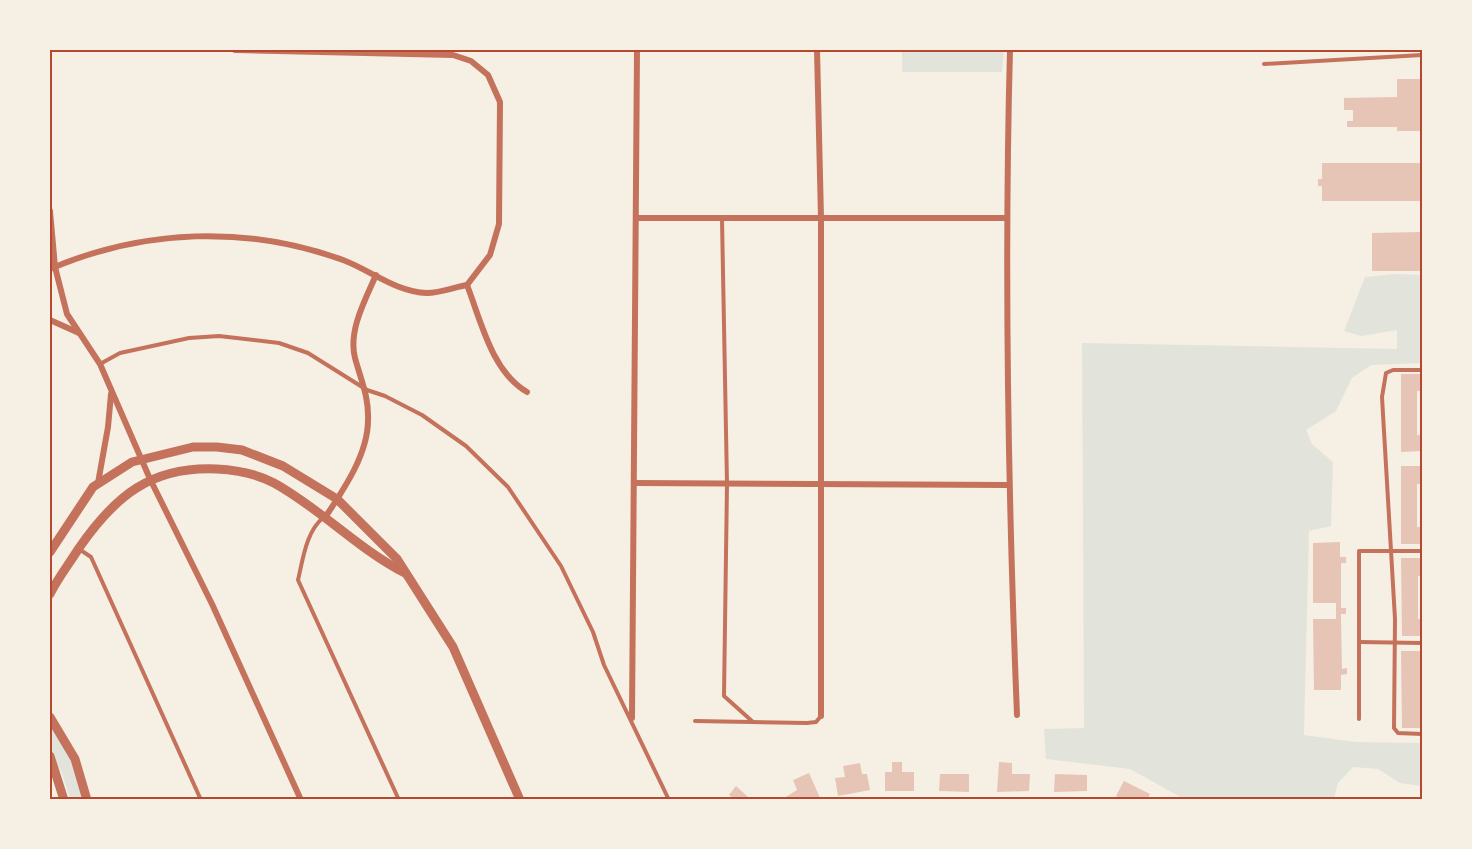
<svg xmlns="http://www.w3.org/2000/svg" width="1472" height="849" font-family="Jost,sans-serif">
<rect width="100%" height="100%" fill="#f6efe4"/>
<g fill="#e2e4dc">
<path d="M902,50H1004L1002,72H902Z"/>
<path d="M1396,274L1422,275V363L1371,365L1352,378L1336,411L1306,430L1312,444L1333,462L1331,526L1309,531L1304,735L1356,742L1422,743V786L1400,783L1378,769L1353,767L1338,783L1334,799H1184L1130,769L1046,759L1044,729L1084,728L1082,343L1397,349V330L1361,336L1344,331L1365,277Z"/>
<path d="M50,723L74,765L85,799H70L62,773L50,753Z"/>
</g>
<g fill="#e6c5b7">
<path d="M1397,79H1421V131H1397V127H1347V121H1353V110H1344V98L1397,97Z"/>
<path d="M1322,163H1422V201H1322V186H1318V179H1322Z"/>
<path d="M1422,232V271H1372V233Z"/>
<path d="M1401,374H1422V391H1417V435H1422V451L1401,452Z"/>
<path d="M1401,466H1422V484H1417V527H1422V544H1401Z"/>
<path d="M1340,542V557H1346V563H1341V608H1346V614H1341V619L1342,669L1347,668V674L1341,675V690H1314L1313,619H1336V603H1313V543Z"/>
<path d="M1401,558H1422V576H1418V619H1422V636H1402Z"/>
<path d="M1401,651H1422V668H1420L1422,728H1402Z"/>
<path d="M892,762H902V772H914V791H885V772H892Z"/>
<path d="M999,762L1012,763V774H1030L1029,791L997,792Z"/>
<path d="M860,763L862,774H867L870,790L838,796L835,778L845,777L843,766Z"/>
<path d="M809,773L820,798L781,800L797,790L793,780Z"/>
<path d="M940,774H969V792L939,791Z"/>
<path d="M1055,774L1087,775V791L1054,792Z"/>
<path d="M1124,781L1150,794L1147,800H1123L1116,796Z"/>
<path d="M736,786L748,797L746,800H735L729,795Z"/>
</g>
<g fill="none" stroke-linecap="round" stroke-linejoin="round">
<g stroke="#c5725c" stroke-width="4">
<path d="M1264,64L1422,55"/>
<path d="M722,219L727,484L724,696L753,722"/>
<path d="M100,364L120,353L189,338L219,336L279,343L308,353L367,390L385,396L422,415L466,446L508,487L561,566L593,632L604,665L669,800"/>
<path d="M1422,370H1393L1386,373L1382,397L1395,619L1394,728L1398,733L1422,734"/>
<path d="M324,517C306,531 303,559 298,580L399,800"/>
<path d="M79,549L91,557L201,800"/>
<path d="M1359,642L1422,643"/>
<path d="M1359,719V551H1422"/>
<path d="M695,721L807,723L816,722L821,716"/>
</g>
<g stroke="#c5725c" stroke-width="6">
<path d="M235,50L453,55L471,61L488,75L500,102L499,224L490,255L467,285"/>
<path d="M817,50L821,218V716"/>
<path d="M1010,50C1004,272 1008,493 1017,715"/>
<path d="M50,211L55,267L67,314L100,364L150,479L212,604L301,800"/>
<path d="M636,218H1005"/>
<path d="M50,269C143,229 246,225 343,260C370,270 396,292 427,293C440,293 455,287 467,285"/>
<path d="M467,285C481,321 492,372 527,392"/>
<path d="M50,320L79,333"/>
<path d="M98,483L108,427L111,394"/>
<path d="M635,483L1008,485"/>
<path d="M326,516C344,489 368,454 368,420C369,397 361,380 355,358C348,331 365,300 376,275"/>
<path d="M632,718L637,50"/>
</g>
<g stroke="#c5725c" stroke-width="9">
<path d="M50,552L93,487L132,462L193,447H217L242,450L283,466L337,499L397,559L453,647L520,800"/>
<path d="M50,594C58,578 69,564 79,548C115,496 151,466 217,469C236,470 257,474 274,483C321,509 358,549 405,573"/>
<path d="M50,717L75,759L87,800"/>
<path d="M50,756L64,800"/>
</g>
</g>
<rect width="1472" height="849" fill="none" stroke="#f6efe4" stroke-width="102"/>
<rect x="51" y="51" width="1370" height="747" fill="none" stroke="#b5482f" stroke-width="2"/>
</svg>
